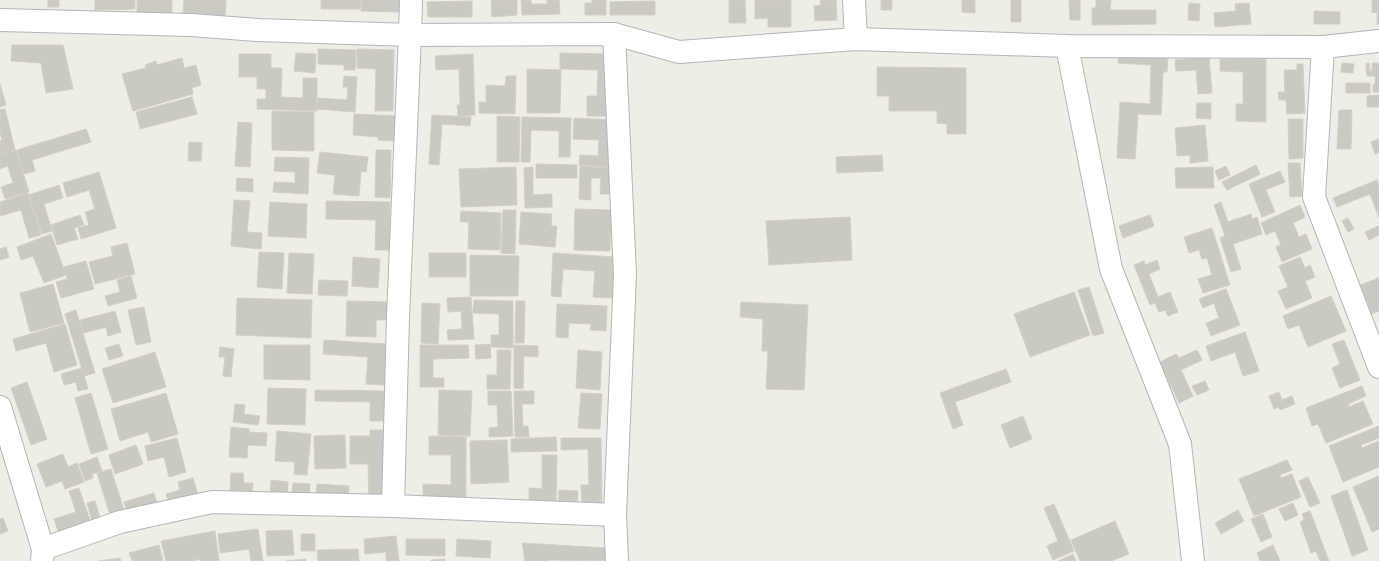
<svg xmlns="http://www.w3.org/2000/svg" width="1379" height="561" font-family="'Varela Round',sans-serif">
<rect width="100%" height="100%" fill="#eeede6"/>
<g fill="#cac9c2" stroke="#d2d0c5">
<rect x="48" y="0" width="11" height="7"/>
<path d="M95,0H135V9L95,10Z"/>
<path d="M137,0H172V13L137,12Z"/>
<path d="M184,0H226L225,16L183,13Z"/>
<path d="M321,0H361L360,9H321Z"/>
<path d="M362,0H400V12L361,11Z"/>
<path d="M491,0H517V15L492,17Z"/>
<path d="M521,0H531V4H547V0H559L560,14L522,15Z"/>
<path d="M592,0H606V15H585V3H592Z"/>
<path d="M729,0H745L746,23H729Z"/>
<path d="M755,0H791V27H768V18L755,19Z"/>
<path d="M820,0H836L837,20L815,21L814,6L821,5Z"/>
<rect x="881" y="0" width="11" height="10"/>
<path d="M962,0H975V13L962,12Z"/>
<rect x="1011" y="0" width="10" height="22"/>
<path d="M1069,0H1080V20H1070Z"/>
<path d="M1096,0H1111L1110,10H1156V24L1092,25V8H1096Z"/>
<path d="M1372,0H1379V24H1377V12L1372,13Z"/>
<path d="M472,1V17H428L427,2Z"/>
<path d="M655,1V15H610V2Z"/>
<path d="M1189,3L1200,4L1199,21L1188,20Z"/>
<path d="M1249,3L1251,24L1215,27L1214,13L1236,11L1235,4Z"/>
<path d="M1314,11L1340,12V24H1314Z"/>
<path d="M12,45H63L73,89L46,93L41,63L11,61Z"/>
<path d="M318,49L356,50L355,70H344V65L318,64Z"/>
<path d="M357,49L394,50L393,111H375L376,69L357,68Z"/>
<path d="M1119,50L1168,52L1167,72H1163L1161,115L1138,114L1135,159L1117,158L1120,102L1150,104L1151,65L1118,63Z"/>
<path d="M296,53L316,54L315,73L294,71Z"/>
<path d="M560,53L611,54L610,116H587V96H597L598,70L560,69Z"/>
<path d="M239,54H271V68H282L281,97L303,98V78H317V111L257,109V99H266V89H257V77H239Z"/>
<path d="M473,54L475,115L458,116L457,105H460L459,69L436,70L435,56Z"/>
<path d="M1209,57L1212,93L1198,94L1196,70L1176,71L1175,60Z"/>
<path d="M182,58L184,68L196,65L201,85L192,88L193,94L133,111L122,74L146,68L145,65L156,61L157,65Z"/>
<path d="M1220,59H1266V122L1236,121V104H1243V72L1220,71Z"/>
<path d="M1342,63L1354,64L1353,73L1341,72Z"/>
<path d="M1369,63L1370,71H1372V63H1379V92H1373V84H1375V76H1367L1366,64Z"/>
<path d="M1297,64H1303L1305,113L1287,114L1286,100H1279L1278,92H1285L1284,70H1297Z"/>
<path d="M877,67L966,68V134H947V124L937,123V111H889V96H877Z"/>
<path d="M527,69L561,70L560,113H527Z"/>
<path d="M344,76L357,77L355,112L317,109L318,98L347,100L348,87H343Z"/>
<path d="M506,76H516L515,114L479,113V102H486V85L505,86Z"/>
<rect x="1346" y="83" width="24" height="10"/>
<path d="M0,84L6,105L0,107Z"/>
<path d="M1379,95V107H1367V96Z"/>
<path d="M192,97L197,114L140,129L136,112Z"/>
<path d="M1197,103H1211V119L1196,118Z"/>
<path d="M5,109L15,150L0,154V141L2,140L0,133V110Z"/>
<path d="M1339,110H1352L1351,149H1337Z"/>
<path d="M272,111L314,112V151L272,150Z"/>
<path d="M354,114L397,116L396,141L378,140V137L353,135Z"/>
<path d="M432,115L471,117L470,126L442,124L439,165L429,164Z"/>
<path d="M497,116L520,117L519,162H497Z"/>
<path d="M522,117L571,118L570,157H559V131L531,130L530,162H521Z"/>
<path d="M574,118L614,120L611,167L579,165L580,155L598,156L599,140L573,139Z"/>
<path d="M1288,119H1303V158L1289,159Z"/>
<path d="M238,122L252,123L250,167L235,166Z"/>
<path d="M1205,125L1208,161L1190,163V155L1177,156L1175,128Z"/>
<path d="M86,129L91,142L32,160L35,171L24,174L17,150Z"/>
<path d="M1379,139V152L1375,154L1371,142Z"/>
<path d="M189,142L202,143L201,161H188Z"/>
<path d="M16,150L29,192L5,199L1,187L13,183L8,166L0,169V155Z"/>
<path d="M376,150H391L390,198L375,197Z"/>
<path d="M320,152L368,157L366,172L361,171L359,196L333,194L335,175L317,173Z"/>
<path d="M882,155L883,171L837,173L836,157Z"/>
<path d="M275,157L309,158L308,194L273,192L274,182L295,183V172L274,171Z"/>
<path d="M1288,163H1300L1302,196L1290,197Z"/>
<path d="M536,164L577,165V178H536Z"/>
<path d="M1256,165L1260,174L1227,190L1222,182Z"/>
<path d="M580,166L610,168L609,194H600L601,178H591V200L579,199Z"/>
<path d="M1226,166L1230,175L1219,180L1215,171Z"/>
<path d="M516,167L517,205L461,207L459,169Z"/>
<path d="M533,167V195L552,194V207L525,208L524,168Z"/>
<path d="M1213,167L1214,188H1176L1175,168Z"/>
<path d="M1280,171L1285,182L1266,190L1275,212L1262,217L1249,184Z"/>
<path d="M99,172L116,228L81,239L78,228L89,225L85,212L95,209L89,190L67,197L63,183Z"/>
<path d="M237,178L253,179V192L236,191Z"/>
<path d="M1377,180L1379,186V218L1370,194L1337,207L1333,198Z"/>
<path d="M59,185L63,198L44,204L52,231L42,234L29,195Z"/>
<path d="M28,193L41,235L29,238L21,210L0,216V202Z"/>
<path d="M234,200L250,201L247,232L262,233L261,249L231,246Z"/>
<path d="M326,201L390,202L389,250H375L376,220L326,219Z"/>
<path d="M270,202L307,204L306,238L268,236Z"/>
<path d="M1221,202L1228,222L1251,214L1252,219L1257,217L1262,234L1233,244L1241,269L1231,272L1220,238L1225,236L1214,205Z"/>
<path d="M1300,205L1305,217L1293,223L1299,237L1306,234L1312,249L1282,262L1276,247L1281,245L1275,231L1266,235L1261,223Z"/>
<path d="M575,209L612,210L610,251L574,250Z"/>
<path d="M503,210H516L515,254L501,253Z"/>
<path d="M461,211L501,213L500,250L468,249L469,222H460Z"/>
<path d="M521,212L552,214L551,226H557L555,247L519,244Z"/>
<path d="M80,215L84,225L74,228L78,239L57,245L51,225Z"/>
<path d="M1150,215L1154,226L1123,238L1119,226Z"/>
<path d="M850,217L852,260L769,265L766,221Z"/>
<path d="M1348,218L1354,229L1348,232L1342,221Z"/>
<path d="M1379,226V235L1369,240L1365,232Z"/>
<path d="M1212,228L1230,285L1203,293L1198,279L1212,275L1207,258L1202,259L1199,250L1189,253L1184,237Z"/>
<path d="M51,234L66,275L44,283L33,256L21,260L17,247Z"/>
<path d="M127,243L135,274L95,284L89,262L113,256L111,247Z"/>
<path d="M6,247L9,257L0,260V249Z"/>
<path d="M259,252L284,253L282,289L257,287Z"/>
<path d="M289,253L314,254L312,294L287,293Z"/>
<rect x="429" y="253" width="37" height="24"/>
<path d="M553,253L614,257L612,298L593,297L595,271L563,269L561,297L551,296Z"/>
<path d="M470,255L519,256L518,296H470Z"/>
<path d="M353,257L380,259L378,288L352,286Z"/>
<path d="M1300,257L1305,268L1310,265L1315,277L1305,281L1312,298L1286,309L1278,291L1288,287L1279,266Z"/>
<path d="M1157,260L1160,269L1149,274L1158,297L1170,292L1178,312L1168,316L1165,310L1159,312L1155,303L1150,305L1134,265L1144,261L1145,265Z"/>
<path d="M86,261L94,289L61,298L56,282L67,279L64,267Z"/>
<path d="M131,276L137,298L108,306L105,296L120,292L117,280Z"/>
<path d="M1379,278V311L1372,314L1360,285Z"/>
<path d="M319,280L348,281L347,296L318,295Z"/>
<path d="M53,284L64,323L30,332L20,293Z"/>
<path d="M1089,287L1104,333L1093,336L1078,290Z"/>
<path d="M1226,289L1240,325L1211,336L1206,323L1219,318L1214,303L1203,308L1199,299Z"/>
<path d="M1074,292L1090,335L1030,357L1014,314Z"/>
<path d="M1331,296L1346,331L1308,347L1299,325L1288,329L1283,316Z"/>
<path d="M471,297L474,339L448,340L447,330L462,329L461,311L448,312L447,298Z"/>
<path d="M237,298L312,300L311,338L236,335Z"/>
<path d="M474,300L513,301V348L491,347V335H499V314L473,313Z"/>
<path d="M347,301L392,302L391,320H376V337L346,336Z"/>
<path d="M516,301H525L524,343H515Z"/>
<path d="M741,302L808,305L804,390L766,389L768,351H762L763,319L740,317Z"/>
<path d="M422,303L440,304L438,344L421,343Z"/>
<path d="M557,304L607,306L606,331L590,330L591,324L569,323L568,338L556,337Z"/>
<path d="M144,307L151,342L136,345L128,310Z"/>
<path d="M76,310L95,373L84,376L65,314Z"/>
<path d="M115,311L121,332L108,336L106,327L83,333L80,320Z"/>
<path d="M65,324L77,365L54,372L46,343L16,351L13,339Z"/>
<path d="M1245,332L1259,371L1243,376L1235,352L1211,361L1206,346Z"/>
<path d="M324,340L387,344L384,385L366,384L368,357L323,354Z"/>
<path d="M1344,340L1360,380L1340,388L1332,368L1340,364L1332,344Z"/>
<path d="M119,344L123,356L109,360L105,348Z"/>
<path d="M490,344L491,358L476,359L475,345Z"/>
<path d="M264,345H310V380L264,379Z"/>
<path d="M420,345H468L469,358L433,359V378H444V387H420Z"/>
<path d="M514,345L538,346V357L524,356L523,389L514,388Z"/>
<path d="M220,347L234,349L231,377L223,376L225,357H219Z"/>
<path d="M497,350H511L510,389H487V375H497Z"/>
<path d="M578,350L602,352L600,390L576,388Z"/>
<path d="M1197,350L1202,360L1181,370L1193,396L1179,403L1160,362L1176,354L1179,358Z"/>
<path d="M155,352L166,387L113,403L102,369Z"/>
<path d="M82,368L88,389L78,391L76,382L64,385L61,374Z"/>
<path d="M1006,369L1011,382L955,402L963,425L953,429L940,393Z"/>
<path d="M1205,381L1209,390L1197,395L1192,386Z"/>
<path d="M27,382L47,439L31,445L11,388Z"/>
<path d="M1362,386L1366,396L1348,404L1349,407L1363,401L1373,424L1326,443L1318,424L1312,426L1306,408Z"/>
<path d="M268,388L306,389L305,425L267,424Z"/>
<path d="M315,390L385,391V421H370V402L315,401Z"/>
<path d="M439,390L472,391L470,436L438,435Z"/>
<path d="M488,391H511L513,436L489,437V428L498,427L497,405H488Z"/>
<path d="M514,391H534V404H522L523,426H528L529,437H515Z"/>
<path d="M1279,392L1282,400L1292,396L1295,404L1280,410L1279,407L1274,409L1269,396Z"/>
<path d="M91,393L108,449L91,454L75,398Z"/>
<path d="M166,393L178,434L151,442L148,432L120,441L111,409Z"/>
<path d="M581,393L602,394L600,429L578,428Z"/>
<path d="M235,404L245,405L244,414L260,416L258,425L233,422Z"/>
<path d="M1023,416L1032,439L1010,448L1001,425Z"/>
<path d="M1379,426V438L1361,445L1362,448L1379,441V467L1343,482L1329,446Z"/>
<path d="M231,427L249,429V432L267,433L266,446L248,445L247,458L229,457Z"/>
<path d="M370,430H384L385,500H369L368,464H350V436H370Z"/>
<path d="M277,431L311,434L307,475L294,474L295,462L275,461Z"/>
<path d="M345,435L346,468L315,469L314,436Z"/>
<path d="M429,436L466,437V499L423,498V484L451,485V455H429Z"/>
<path d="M556,437L557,451L511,452V439Z"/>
<path d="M177,438L186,472L169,477L164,457L148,461L145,446Z"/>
<path d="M561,438H601L602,503H582L581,485H589L588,449L561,450Z"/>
<path d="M507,440L509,482L471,484L470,441Z"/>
<path d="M136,445L143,464L115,474L109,455Z"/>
<path d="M63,454L68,467L77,463L84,482L65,489L62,481L46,487L37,464Z"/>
<path d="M542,455H557L556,505L529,504V488L542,489Z"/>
<path d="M97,457L102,471L92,474L93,478L85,481L79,464Z"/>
<path d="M1287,460L1292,470L1280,475L1281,478L1292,474L1301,497L1254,516L1239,479Z"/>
<path d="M111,469L125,513L111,518L97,473Z"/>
<path d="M231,473H243L244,483H253L252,494L230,493Z"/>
<path d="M1379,476V529L1372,532L1353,487Z"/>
<path d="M1308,477L1320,503L1310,507L1299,481Z"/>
<path d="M193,478L199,498L170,506L166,494L180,490L178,482Z"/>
<path d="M271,480L288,482L287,498L270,496Z"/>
<path d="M293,483L310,484L309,500L292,498Z"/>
<path d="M317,484L349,486L348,501L316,499Z"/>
<path d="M79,488L91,523L59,534L54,519L76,512L69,491Z"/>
<path d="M559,490L578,491L577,507L558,506Z"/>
<path d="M1347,490L1368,550L1352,556L1331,496Z"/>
<path d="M154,493L158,508L128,516L124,502Z"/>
<path d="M95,501L101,521L93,524L87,503Z"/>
<path d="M1293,503L1298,515L1285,521L1279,509Z"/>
<path d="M1054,504L1074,551L1053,560L1047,546L1058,541L1044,508Z"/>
<path d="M1238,510L1244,521L1221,534L1215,523Z"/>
<path d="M1310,511L1329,561H1320L1316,551L1311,553L1300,522L1304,520L1302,514Z"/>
<path d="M1263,514L1272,537L1261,542L1251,519Z"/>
<path d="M3,518L8,531L0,534V519Z"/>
<path d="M1115,521L1129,554L1111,561H1080L1071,540Z"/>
<path d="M258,529L263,561H251L249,549L220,553L218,534Z"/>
<path d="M292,530L294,555L267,556L266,531Z"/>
<path d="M215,531L219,561H200V559L191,561H166L161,541Z"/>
<rect x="301" y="534" width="14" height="17"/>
<path d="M396,536L399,561H386V552L365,554L364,539Z"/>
<path d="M406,539H445V556L406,555Z"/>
<path d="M457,539L491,541L490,558L456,556Z"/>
<path d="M522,543L607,548L606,561L549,560V561H525Z"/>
<path d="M159,545L163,561H132L129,553Z"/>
<path d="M1273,545L1280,561H1260L1257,553Z"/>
<path d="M358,549L359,561H318L317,550Z"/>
<path d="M1073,554L1076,561H1058Z"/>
<path d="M120,558L121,561H98Z"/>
<path d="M306,559V561H286Z"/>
<path d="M445,559V561H431V560Z"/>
</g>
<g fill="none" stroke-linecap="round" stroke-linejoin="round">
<defs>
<g id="minor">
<path d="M854,0L856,39"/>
<path d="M0,20L191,25L258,30L410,35L614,34L679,52L856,39L1067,46L1323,47L1379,41"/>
<path d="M614,34L625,275L615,515L617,561"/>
<path d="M1067,46L1111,269L1180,444L1193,561"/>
<path d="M1323,47L1314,197L1379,367"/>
<path d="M0,407L43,549L42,561"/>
<path d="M393,506L398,316L410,35L411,0"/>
<path d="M43,549L120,522L212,502L393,506L615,515"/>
</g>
</defs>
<use href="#minor" stroke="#b3b5b9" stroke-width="24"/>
<use href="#minor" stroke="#fff" stroke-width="22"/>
</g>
</svg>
